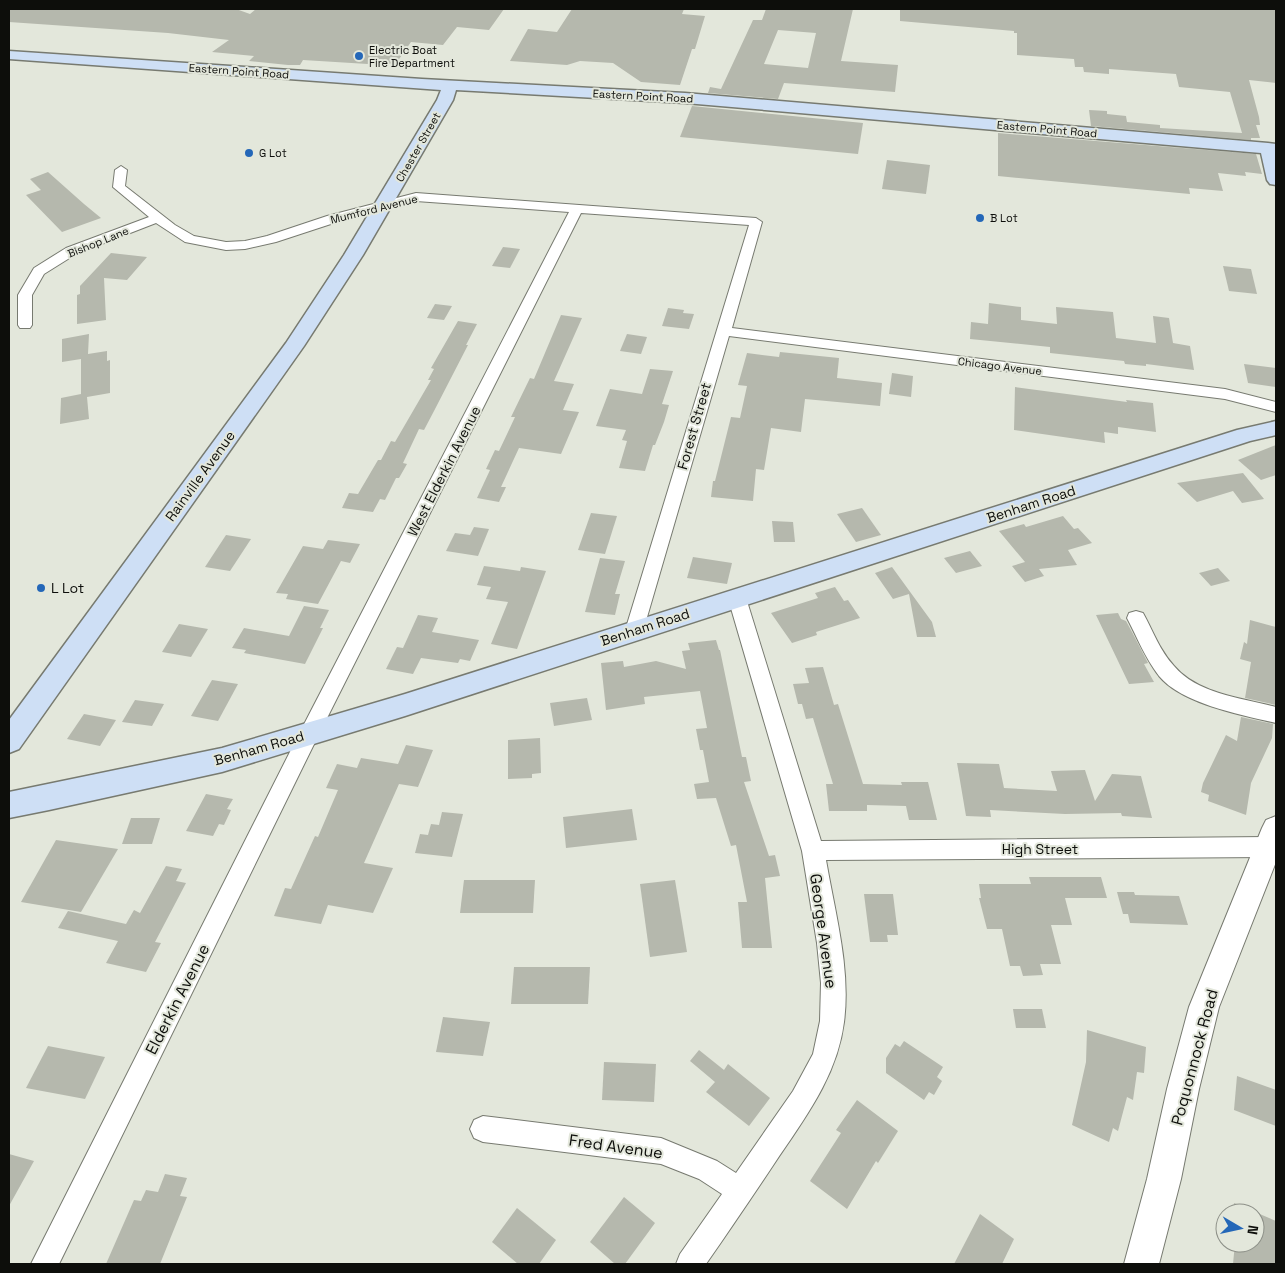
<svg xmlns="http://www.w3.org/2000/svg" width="1285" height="1273" font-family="'Space Grotesk',sans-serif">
<rect width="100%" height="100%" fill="#e3e7db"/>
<g fill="#b5b8ad" fill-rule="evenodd">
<path d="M9,9H236L250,14L256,9H504L489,30L457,27L443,45L411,42L397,62L384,65L303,60L300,65H288L249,61L254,56L212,52L229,40L168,33L9,22Z"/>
<path d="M572,9H684L682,14L705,16L695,49H692L680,85L641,82L613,63L580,61L567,65L510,61L528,29L557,32Z"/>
<path d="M766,9H853L841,61L898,65L895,92L784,83L778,99L708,93L710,87L721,89L753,20H762ZM778,30L816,33L808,68L764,64Z"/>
<path d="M900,9H1276V83L1249,80L1259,117L1260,125H1256L1260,138H1251V140L1091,126L1089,110L1107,111V114L1126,116L1127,122L1160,125V128L1242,133L1230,92L1179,87L1176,74L1109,69V74L1084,72L1083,67H1075L1074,59L1017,55V33H1014V31L900,21Z"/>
<path d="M692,106L863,123L858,154L680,137Z"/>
<path d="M998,133L1256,154L1262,174L1245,172L1246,176L1218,173L1223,191L1189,188L1190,194L998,176Z"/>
<path d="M887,160L930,165L926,194L882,189Z"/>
<path d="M48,172L84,204L101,218L62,232L26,195L41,190L30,179Z"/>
<path d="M503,247L520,249L510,268L492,266Z"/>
<path d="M111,253L147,257L127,280L104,278L106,320L77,324V295L80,294V286Z"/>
<path d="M1223,266L1251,269L1257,294L1229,291Z"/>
<path d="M989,303L1021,307V320L1057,324L1056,307L1113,312L1116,338L1156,343L1153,316L1169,318L1173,343L1190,346L1194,370L1146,364V366L1125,364L1124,361L1050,353V347L970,339L971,322L988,324Z"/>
<path d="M435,304L452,306L444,320L427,318Z"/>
<path d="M668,308L684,310L683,313L694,314L689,329L662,326Z"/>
<path d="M561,315L582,318L554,381L574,384L563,410L579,412L561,454L519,448L501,487H506L499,502L477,498L490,470L486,469L495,450L499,451L515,417H511L530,378L534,379Z"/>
<path d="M458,321L477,324L466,345H468L434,411L424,430L419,429L403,463L407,464L399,478H396L385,500L380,499L373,512L342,508L349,493L358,494L378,460H381L391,441L395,442L431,380H428L434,369L431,368Z"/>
<path d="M89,334L88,354L107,351V361L110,360V393L87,397L89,419L60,424L61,398L81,394V359L62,362V339Z"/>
<path d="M627,334L647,337L641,354L620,351Z"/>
<path d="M780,352L839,358L837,378L882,383L880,406L805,399L801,432L771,428L764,470L756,469L753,501L711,497L713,481H715L731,417L740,418L747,386L738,385L747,353L779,357Z"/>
<path d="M1244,364L1276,368V387L1248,383Z"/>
<path d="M650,369L673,371L662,404L669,405L664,422L655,445H653L645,471L619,468L627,441L622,440L626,430L596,426L610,389L642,394Z"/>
<path d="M892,373L913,376L911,397L889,394Z"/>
<path d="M1015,387L1127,402L1126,400L1153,403L1156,432L1118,427V434L1104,432L1105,443L1014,430Z"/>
<path d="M1276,445V475L1261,480L1238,460Z"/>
<path d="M1243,473L1264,499L1242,503L1233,491L1197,502L1177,483Z"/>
<path d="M862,508L881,535L856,542L837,514Z"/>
<path d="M591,513L617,516L605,554L578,550Z"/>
<path d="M1063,516L1074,529L1078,528L1092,543L1068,550L1077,565L1039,569L1044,576L1025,582L1012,566L1025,562L999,531L1024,524L1026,527Z"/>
<path d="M772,521L793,522L795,542H774Z"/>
<path d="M474,527L489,529L478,556L446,551L455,533L470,535Z"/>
<path d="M226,535L251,539L230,571L205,567Z"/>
<path d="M328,540L360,544L350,563L341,561L318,604L286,599L288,594L276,593L303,546L323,549Z"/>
<path d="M970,551L982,566L956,573L944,558Z"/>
<path d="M693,557L732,563L727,584L687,578Z"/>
<path d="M600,558L625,561L615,594H620L615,615L585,612Z"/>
<path d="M484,566L520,571L521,567L546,571L517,649L491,644L508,602L486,599L491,587L477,585Z"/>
<path d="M892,567L932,622L936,637H917L909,594L893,599L875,573Z"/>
<path d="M1218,568L1230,581L1211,586L1199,573Z"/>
<path d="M835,587L844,601L848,600L860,618L816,632L817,635L792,643L771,613L818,598L815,593Z"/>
<path d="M304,606L329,610L320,628H323L305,664L244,653L246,650L232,648L244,628L289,636Z"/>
<path d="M1118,613L1121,619L1126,621L1132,632L1148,663L1144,664L1154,682L1129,684L1096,615Z"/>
<path d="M418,615L438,618L432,632L479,640L470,661L460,659L458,663L421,658L413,674L386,669L397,647L403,648Z"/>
<path d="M1250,620L1276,627V705L1245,698L1251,662L1240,659L1244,642L1247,644Z"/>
<path d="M179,624L208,629L191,657L162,652Z"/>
<path d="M716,640L719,650H720L742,757H746L751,781L744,782L769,856L775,855L780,876L765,878L772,948H742L738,902H747L736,845L731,846L716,798L697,799L694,784L709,782L703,750H700L696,729L707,728L700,691L644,697L645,704L606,710L601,663L623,661L624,667L656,661L686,669L682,651L690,650L688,643Z"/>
<path d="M823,667L834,705L838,704L863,784L902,785L901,782H928L937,820H909L906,806L867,805V811H829L826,784H833L813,718L806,719L802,704H798L793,684L809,683L805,668Z"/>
<path d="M212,680L238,684L218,721L191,716Z"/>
<path d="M587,698L592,720L554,726L550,703Z"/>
<path d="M135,700L164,704L152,726L122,722Z"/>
<path d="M84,714L116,720L100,746L67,739Z"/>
<path d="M1241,717L1273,724L1272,738L1251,783L1246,815L1208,801L1209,795L1201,792L1203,783L1226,735L1237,741Z"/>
<path d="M540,738L541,773L532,774V778L508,779V740Z"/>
<path d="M406,745L433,750L418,787L399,784L364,863L393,868L373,913L328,905L321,924L274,916L285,888L291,889L315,836L318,837L338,790L326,788L337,764L357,768L361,758L398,764Z"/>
<path d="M957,763L999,764L1004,788L1057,791L1051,771L1085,770L1095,801L1112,774L1141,776L1152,818L1122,816L1121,813L1065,814L990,810L991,817L966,816Z"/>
<path d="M206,794L233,799L227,809L231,810L224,825L219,824L213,836L186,831Z"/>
<path d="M632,809L637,840L566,848L563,817Z"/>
<path d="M442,812L463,814L452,857L415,853L420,834L428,835L431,824L439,825Z"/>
<path d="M131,818H160L152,844H122Z"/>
<path d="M56,840L118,849L81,912L21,902Z"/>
<path d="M166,866L182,869L176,881L186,883L155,942L161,943L146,972L106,963L118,941L58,928L68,911L126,924L134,910L140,913Z"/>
<path d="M1029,877H1101L1107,898H1065L1072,925H1051L1061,964H1040L1043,975L1023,976L1020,966H1010L1002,929H987L979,898H981L979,884H1031Z"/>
<path d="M464,880H535L533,913H460Z"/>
<path d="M675,880L687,952L650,957L640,884Z"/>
<path d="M1117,892H1134L1135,895L1179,896L1188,925L1130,923L1128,914H1123Z"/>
<path d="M864,894H893L898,935H887L888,942H870Z"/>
<path d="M514,967H590L588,1004H511Z"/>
<path d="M1013,1009H1042L1046,1028H1016Z"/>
<path d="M443,1017L490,1022L483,1056L436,1052Z"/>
<path d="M1087,1030L1146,1047L1144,1073L1137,1072L1133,1100L1127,1097L1118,1131L1113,1128L1109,1142L1072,1125L1086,1062Z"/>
<path d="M904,1041L943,1067L937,1077L942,1081L934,1095L929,1092L924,1100L886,1073V1058L895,1044L900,1047Z"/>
<path d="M48,1046L105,1057L85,1099L26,1088Z"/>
<path d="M699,1050L724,1070L728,1064L770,1098L749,1126L706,1092L715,1082L690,1061Z"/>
<path d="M604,1062L656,1064L654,1102L602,1100Z"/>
<path d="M1237,1076L1276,1090V1126L1234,1110Z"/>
<path d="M857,1100L898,1131L878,1163L876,1161L847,1209L810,1181L841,1133L836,1130Z"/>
<path d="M9,1154L34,1161L9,1206Z"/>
<path d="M165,1174L187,1178L180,1196L187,1197L160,1264H106L134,1200L141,1201L146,1190L158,1192Z"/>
<path d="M624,1197L655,1223L625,1264H615L590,1242Z"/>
<path d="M1234,1203L1276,1221V1264H1233L1235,1243H1255V1213H1233Z"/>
<path d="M517,1208L556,1240L539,1264H518L492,1242Z"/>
<path d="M980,1214L1014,1239L1002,1264H954Z"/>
</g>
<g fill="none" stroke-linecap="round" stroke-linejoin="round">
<defs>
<g id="minor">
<path d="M121,166L127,170L125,186L175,225L194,236L226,242L245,241L267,236L327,216L416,193L756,218L762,222L732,328L1225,389L1276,402V412L1225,399L729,336L643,631L641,636L634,638L627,636L625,631L749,225L581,213L319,734L59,1264H31L299,734L569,212L416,201L337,222L276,242L245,249L226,250L185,242L156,223L76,254L44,274L32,295V325L30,328H20L18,325V295L34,268L66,248L149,217L113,187L115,170Z"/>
<path d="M737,591L743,593L746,598L821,841L1268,837L1276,840V853L1268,857L826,860C835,913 851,969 844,1022C837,1077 804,1119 774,1164C752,1197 729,1231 706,1264H676L680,1254L722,1194L699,1179L661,1164L483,1142L474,1138L470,1129L474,1120L483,1116L661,1138L717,1161L736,1173L793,1091L813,1054L820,1021L821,983L817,943L802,851L728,598L731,593Z"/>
<path d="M1136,611L1143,613C1153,631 1160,651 1174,666C1197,694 1243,698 1276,707V723C1242,715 1182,704 1159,676C1145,658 1137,637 1127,618L1129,613Z"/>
</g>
<path id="tertiary" d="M1276,816V862L1219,1007L1199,1089L1181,1179L1159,1264H1124L1147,1179L1167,1089L1189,1007L1262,828L1266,820Z"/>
<g id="secondary">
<path d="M9,51L422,79L685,93L1268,143L1276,144V185L1270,184L1267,180L1261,153L685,103L456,90L453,100L363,255L304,346L19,749L9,753V720L286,343L344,255L437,100L441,90L9,59Z"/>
<path d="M1276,421V435L1250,441L405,716L222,772L49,810L9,818V792L222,748L405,694L1237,430Z"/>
</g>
</defs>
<use href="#minor" stroke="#777a70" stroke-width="2"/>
<use href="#tertiary" stroke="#777a70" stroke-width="2"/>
<use href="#secondary" stroke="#777a70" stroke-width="3"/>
<use href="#minor" fill="#fff" fill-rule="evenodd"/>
<use href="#tertiary" fill="#fff" fill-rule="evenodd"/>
<use href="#secondary" fill="#cedff5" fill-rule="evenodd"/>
</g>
<g fill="#2467b8" stroke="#e3e7db" stroke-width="2">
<circle cx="359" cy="56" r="5"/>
<circle cx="249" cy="153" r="5"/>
<circle cx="980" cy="218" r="5"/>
<circle cx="41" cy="588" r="5"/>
</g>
<g text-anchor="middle" stroke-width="4" stroke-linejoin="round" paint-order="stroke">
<g font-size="11" fill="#0d0e0b" stroke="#e3e7db" text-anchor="start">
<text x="369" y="54">Electric Boat<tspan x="369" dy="13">Fire Department</tspan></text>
<text x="259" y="157">G Lot</text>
<text x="990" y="222">B Lot</text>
</g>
<g font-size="11" fill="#0d0e0b" stroke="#e3e7db">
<text transform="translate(239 71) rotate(4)" y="4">Eastern Point Road</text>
<text transform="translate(643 96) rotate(3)" y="4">Eastern Point Road</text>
<text transform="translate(1047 129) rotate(5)" y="4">Eastern Point Road</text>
<text transform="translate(418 147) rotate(-60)" y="4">Chester Street</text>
<text transform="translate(374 209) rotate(-14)" y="4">Mumford Avenue</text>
<text transform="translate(98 242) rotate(-22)" y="4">Bishop Lane</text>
<text transform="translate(1000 366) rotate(7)" y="4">Chicago Avenue</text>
</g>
<g font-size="14" fill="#0d0e0b" stroke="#e3e7db">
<text transform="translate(694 426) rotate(-74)" y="5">Forest Street</text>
<text transform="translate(444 471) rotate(-63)" y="5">West Elderkin Avenue</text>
<text transform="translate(200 476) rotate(-54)" y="5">Rainville Avenue</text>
<text transform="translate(1031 504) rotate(-18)" y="5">Benham Road</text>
<text transform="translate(645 627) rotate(-18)" y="5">Benham Road</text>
<text transform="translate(259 748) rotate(-16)" y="5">Benham Road</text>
<text x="1040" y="854">High Street</text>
</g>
<g font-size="14" fill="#0d0e0b" stroke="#e3e7db" text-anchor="start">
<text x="51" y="593">L Lot</text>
</g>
<g font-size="16" fill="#0d0e0b" stroke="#e3e7db">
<text transform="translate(824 931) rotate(82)" y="6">George Avenue</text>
<text transform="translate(177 999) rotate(-63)" y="6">Elderkin Avenue</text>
<text transform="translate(1194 1057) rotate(-75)" y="6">Poquonnock Road</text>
<text transform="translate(616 1146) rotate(8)" y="6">Fred Avenue</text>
</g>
</g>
<rect width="1285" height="1273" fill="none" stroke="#0d0e0b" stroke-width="20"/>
<g transform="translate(1240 1228) rotate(99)"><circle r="24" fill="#e3e7db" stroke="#8d9088"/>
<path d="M0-4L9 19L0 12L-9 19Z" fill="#2467b8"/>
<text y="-8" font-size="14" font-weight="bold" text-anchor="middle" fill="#0d0e0b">N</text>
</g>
</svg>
